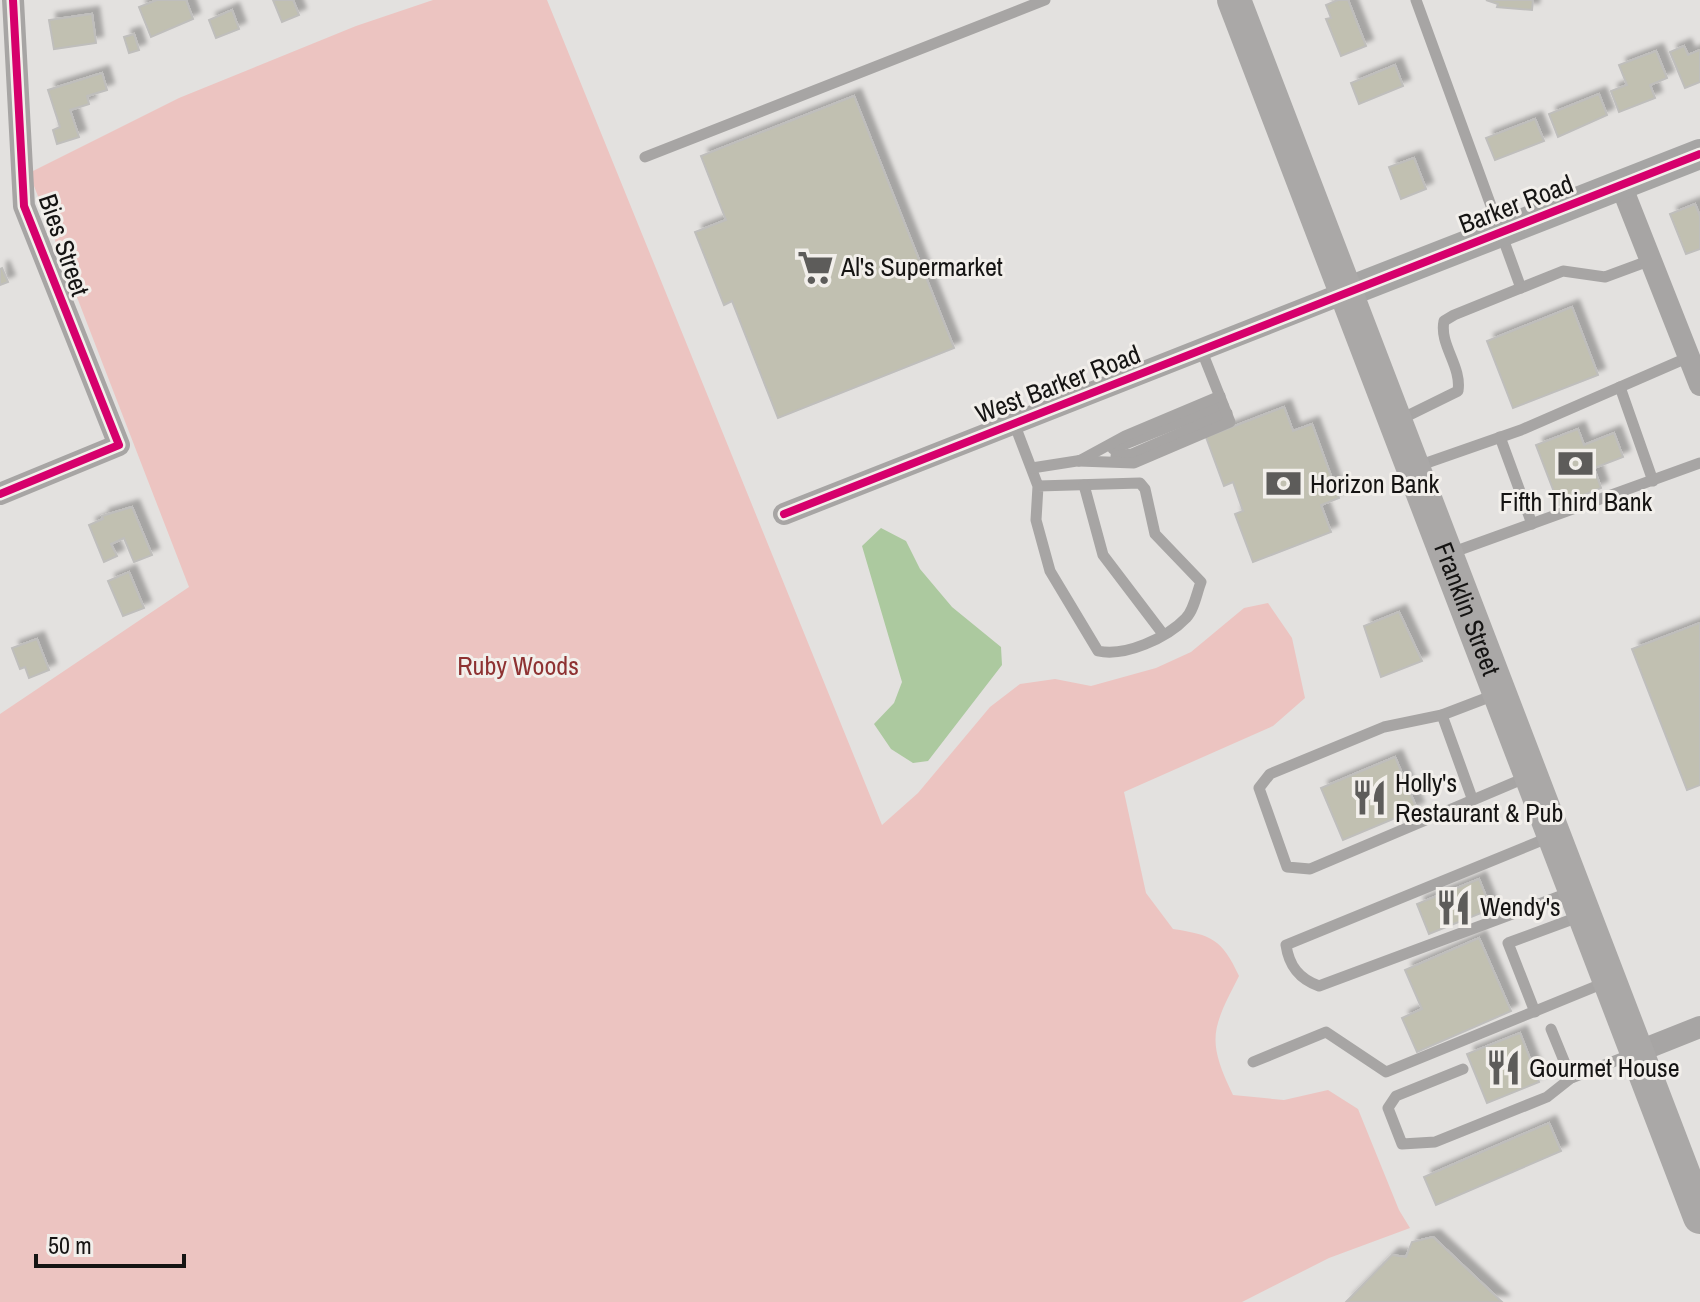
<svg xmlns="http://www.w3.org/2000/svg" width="1700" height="1302" font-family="'Archivo Narrow',sans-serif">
<defs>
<filter id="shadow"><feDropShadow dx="7" dy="-7" stdDeviation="2" flood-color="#0004"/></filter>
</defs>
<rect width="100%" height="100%" fill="#e3e1df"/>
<path fill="#ecc4c1" d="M433,0H547L882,825L918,793L990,707L1020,684L1055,679L1091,686L1156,668L1191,652L1244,608L1268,603L1292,638L1305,698L1273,726L1124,792L1146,893L1173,929C1212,935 1222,939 1239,976C1212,1029 1206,1039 1233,1095L1284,1100L1328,1090L1358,1109L1399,1210L1410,1228L1329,1258L1242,1302H0V714L189,587L29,173L179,98L356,26Z"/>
<path fill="#acc99f" d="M881,528L906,541L920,569L952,607L1001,647L1002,665L928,761L913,763L891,749L874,724L894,703L902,682L862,546Z"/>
<g fill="#c1c0b1" stroke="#bfbebc" stroke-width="2" filter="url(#shadow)">
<path d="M157,0H186L193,19L151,37L139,7Z"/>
<path d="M273,0H293L299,15L282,22Z"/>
<path d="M1338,0H1348L1366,46L1341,56L1326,19L1331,18L1326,5Z"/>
<path d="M1486,0H1533L1532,10L1497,7L1498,4Z"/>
<path d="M232,10L239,29L216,38L209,20Z"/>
<path d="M92,14L96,43L54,49L49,20Z"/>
<path d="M134,34L139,50L129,53L124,37Z"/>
<path d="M1684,46L1688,55L1700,50V82L1685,88L1670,52Z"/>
<path d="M1656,51L1667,78L1650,85L1655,98L1619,112L1611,91L1627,85L1619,65Z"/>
<path d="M1395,65L1403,86L1359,104L1351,83Z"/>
<path d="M102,73L107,90L87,96L89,104L70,110L79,137L57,144L53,130L60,127L48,90Z"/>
<path d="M1599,94L1607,115L1558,137L1549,114Z"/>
<path d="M854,96L954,348L778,418L732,301L724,305L695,232L726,220L701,156Z"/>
<path d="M1535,119L1544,141L1495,160L1486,138Z"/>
<path d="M1414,158L1426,189L1401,199L1389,167Z"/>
<path d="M1695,204L1700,216V249L1686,254L1670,214Z"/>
<path d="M2,268L8,282L0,285V269Z"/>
<path d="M1572,307L1598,375L1513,408L1487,341Z"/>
<path d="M1284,407L1293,431L1312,424L1339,498L1321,505L1331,532L1253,562L1235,514L1243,511L1233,482L1224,486L1206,437Z"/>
<path d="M1578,429L1584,445L1614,433L1623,457L1594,468L1601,488L1559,505L1536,445Z"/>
<path d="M132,507L152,555L134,562L124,538L111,544L117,556L104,562L89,525L103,519L102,516Z"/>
<path d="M129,572L144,608L123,616L108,581Z"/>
<path d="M1399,612L1422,661L1381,677L1364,626Z"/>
<path d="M1700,623V785L1687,790L1632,649Z"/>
<path d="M37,639L49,670L29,678L25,667L20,669L12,648Z"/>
<path d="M1395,757L1417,809L1343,840L1321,788Z"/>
<path d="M1479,879L1491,909L1429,934L1417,904Z"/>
<path d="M1479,938L1511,1011L1417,1052L1402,1018L1422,1009L1405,970Z"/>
<path d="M1520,1033L1539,1082L1487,1103L1467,1054Z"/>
<path d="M1549,1123L1561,1151L1436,1205L1424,1177Z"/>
<path d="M1433,1237L1502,1302H1346L1392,1255L1406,1257L1412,1242Z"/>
</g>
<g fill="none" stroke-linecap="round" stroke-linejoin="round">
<g stroke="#a7a5a4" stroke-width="11">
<path d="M1416,0L1521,288"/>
<path d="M645,157L1045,0"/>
<path d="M1620,387L1653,481"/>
<path d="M1397,421L1458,391C1462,366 1439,345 1444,321L1454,315L1563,271L1605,277L1651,260"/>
<path d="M1014,423L1038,486L1036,520L1050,571L1098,651C1125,657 1167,638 1186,618C1194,610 1197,592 1201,582L1155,534L1145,489L1140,483L1038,486"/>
<path d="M1500,437L1532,524"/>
<path d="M1113,449L1223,405"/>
<path d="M1116,456L1132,454L1227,413"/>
<path d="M1079,461L1134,463L1230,422L1201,349"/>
<path d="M1079,461L1125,436L1220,396"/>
<path d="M1415,467L1521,430L1689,357"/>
<path d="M1032,468L1083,460"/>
<path d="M1084,485L1103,555L1163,634"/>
<path d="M1448,554L1700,463"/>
<path d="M1497,694L1442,715L1384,727L1270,774L1259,788L1287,867L1310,869L1527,777"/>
<path d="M1442,715L1472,798"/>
<path d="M1550,837L1286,945C1289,966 1299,979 1319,986L1574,891"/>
<path d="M1535,1012L1508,943L1581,916"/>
<path d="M1551,1029L1571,1078"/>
<path d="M1253,1062L1326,1032L1386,1072L1604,983"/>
<path d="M1463,1069L1396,1096L1388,1108L1402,1144L1435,1142L1547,1097L1571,1078L1633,1054"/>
</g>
<g stroke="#a7a5a4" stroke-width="22">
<path d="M1621,185L1700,385"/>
<path d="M0,494L119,445L24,206L13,0"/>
<path d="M784,514L1347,292"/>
<path d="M1637,1052L1700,1027"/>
</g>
<path stroke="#a6a5a4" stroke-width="30" d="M1347,292L1700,154"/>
<path stroke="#aaa8a7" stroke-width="34" id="s1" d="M1234,0L1700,1217"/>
<defs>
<g id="cycleway">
<path d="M0,494L119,445L24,206L13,0"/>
<path d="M784,514L1700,154"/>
</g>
</defs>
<use href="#cycleway" stroke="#f2efeb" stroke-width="13"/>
<use href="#cycleway" stroke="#d6006c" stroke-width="8"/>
</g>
<defs>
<symbol id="supermarket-bare" viewBox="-9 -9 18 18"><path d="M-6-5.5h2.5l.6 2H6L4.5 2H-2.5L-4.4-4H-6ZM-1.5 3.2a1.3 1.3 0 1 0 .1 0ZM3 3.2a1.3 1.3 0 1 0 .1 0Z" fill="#5d5c5a" stroke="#f2efeb" stroke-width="2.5" paint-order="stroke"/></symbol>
<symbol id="bank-bare" viewBox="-9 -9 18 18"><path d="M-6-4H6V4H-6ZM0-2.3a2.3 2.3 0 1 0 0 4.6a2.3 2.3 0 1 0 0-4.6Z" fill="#5d5c5a" stroke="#f2efeb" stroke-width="2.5" paint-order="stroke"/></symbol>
<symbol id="restaurant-bare" viewBox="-9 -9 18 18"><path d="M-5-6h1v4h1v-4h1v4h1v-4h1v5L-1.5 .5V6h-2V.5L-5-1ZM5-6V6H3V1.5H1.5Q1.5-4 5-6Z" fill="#5d5c5a" stroke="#f2efeb" stroke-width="2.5" paint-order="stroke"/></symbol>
</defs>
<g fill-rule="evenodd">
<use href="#supermarket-bare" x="790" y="242" width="51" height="51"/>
<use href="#bank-bare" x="1550" y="438" width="51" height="51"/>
<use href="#bank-bare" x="1258" y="458" width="51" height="51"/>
<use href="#restaurant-bare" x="1344" y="772" width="51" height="51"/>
<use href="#restaurant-bare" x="1428" y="882" width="51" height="51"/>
<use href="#restaurant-bare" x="1478" y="1042" width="51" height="51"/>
</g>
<g text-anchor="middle" stroke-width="6" stroke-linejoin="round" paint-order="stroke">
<g font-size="26" fill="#151413" stroke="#f2efeb">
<text transform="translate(1516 204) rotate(-21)" y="9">Barker Road</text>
<text transform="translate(64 245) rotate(71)" y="9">Bies Street</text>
<text transform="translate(1058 384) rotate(-21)" y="9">West Barker Road</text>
<text dy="9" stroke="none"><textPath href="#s1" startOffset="652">Franklin Street</textPath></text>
</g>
<g font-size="26" fill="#151413" stroke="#f2efeb" text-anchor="start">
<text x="841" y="276">Al's Supermarket</text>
<text x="1310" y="493">Horizon Bank</text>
<text x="1576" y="511" text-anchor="middle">Fifth Third Bank</text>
<text x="1395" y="792">Holly's<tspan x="1395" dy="30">Restaurant &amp; Pub</tspan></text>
<text x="1480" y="916">Wendy's</text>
<text x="1529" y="1077">Gourmet House</text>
</g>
<g font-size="26" fill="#8e3232" stroke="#f2efeb">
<text x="518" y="675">Ruby Woods</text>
</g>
</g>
<path d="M36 1254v12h148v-12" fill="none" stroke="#151413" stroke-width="4"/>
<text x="48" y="1254" font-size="24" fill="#151413" stroke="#f2efeb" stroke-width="6" paint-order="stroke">50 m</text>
</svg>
